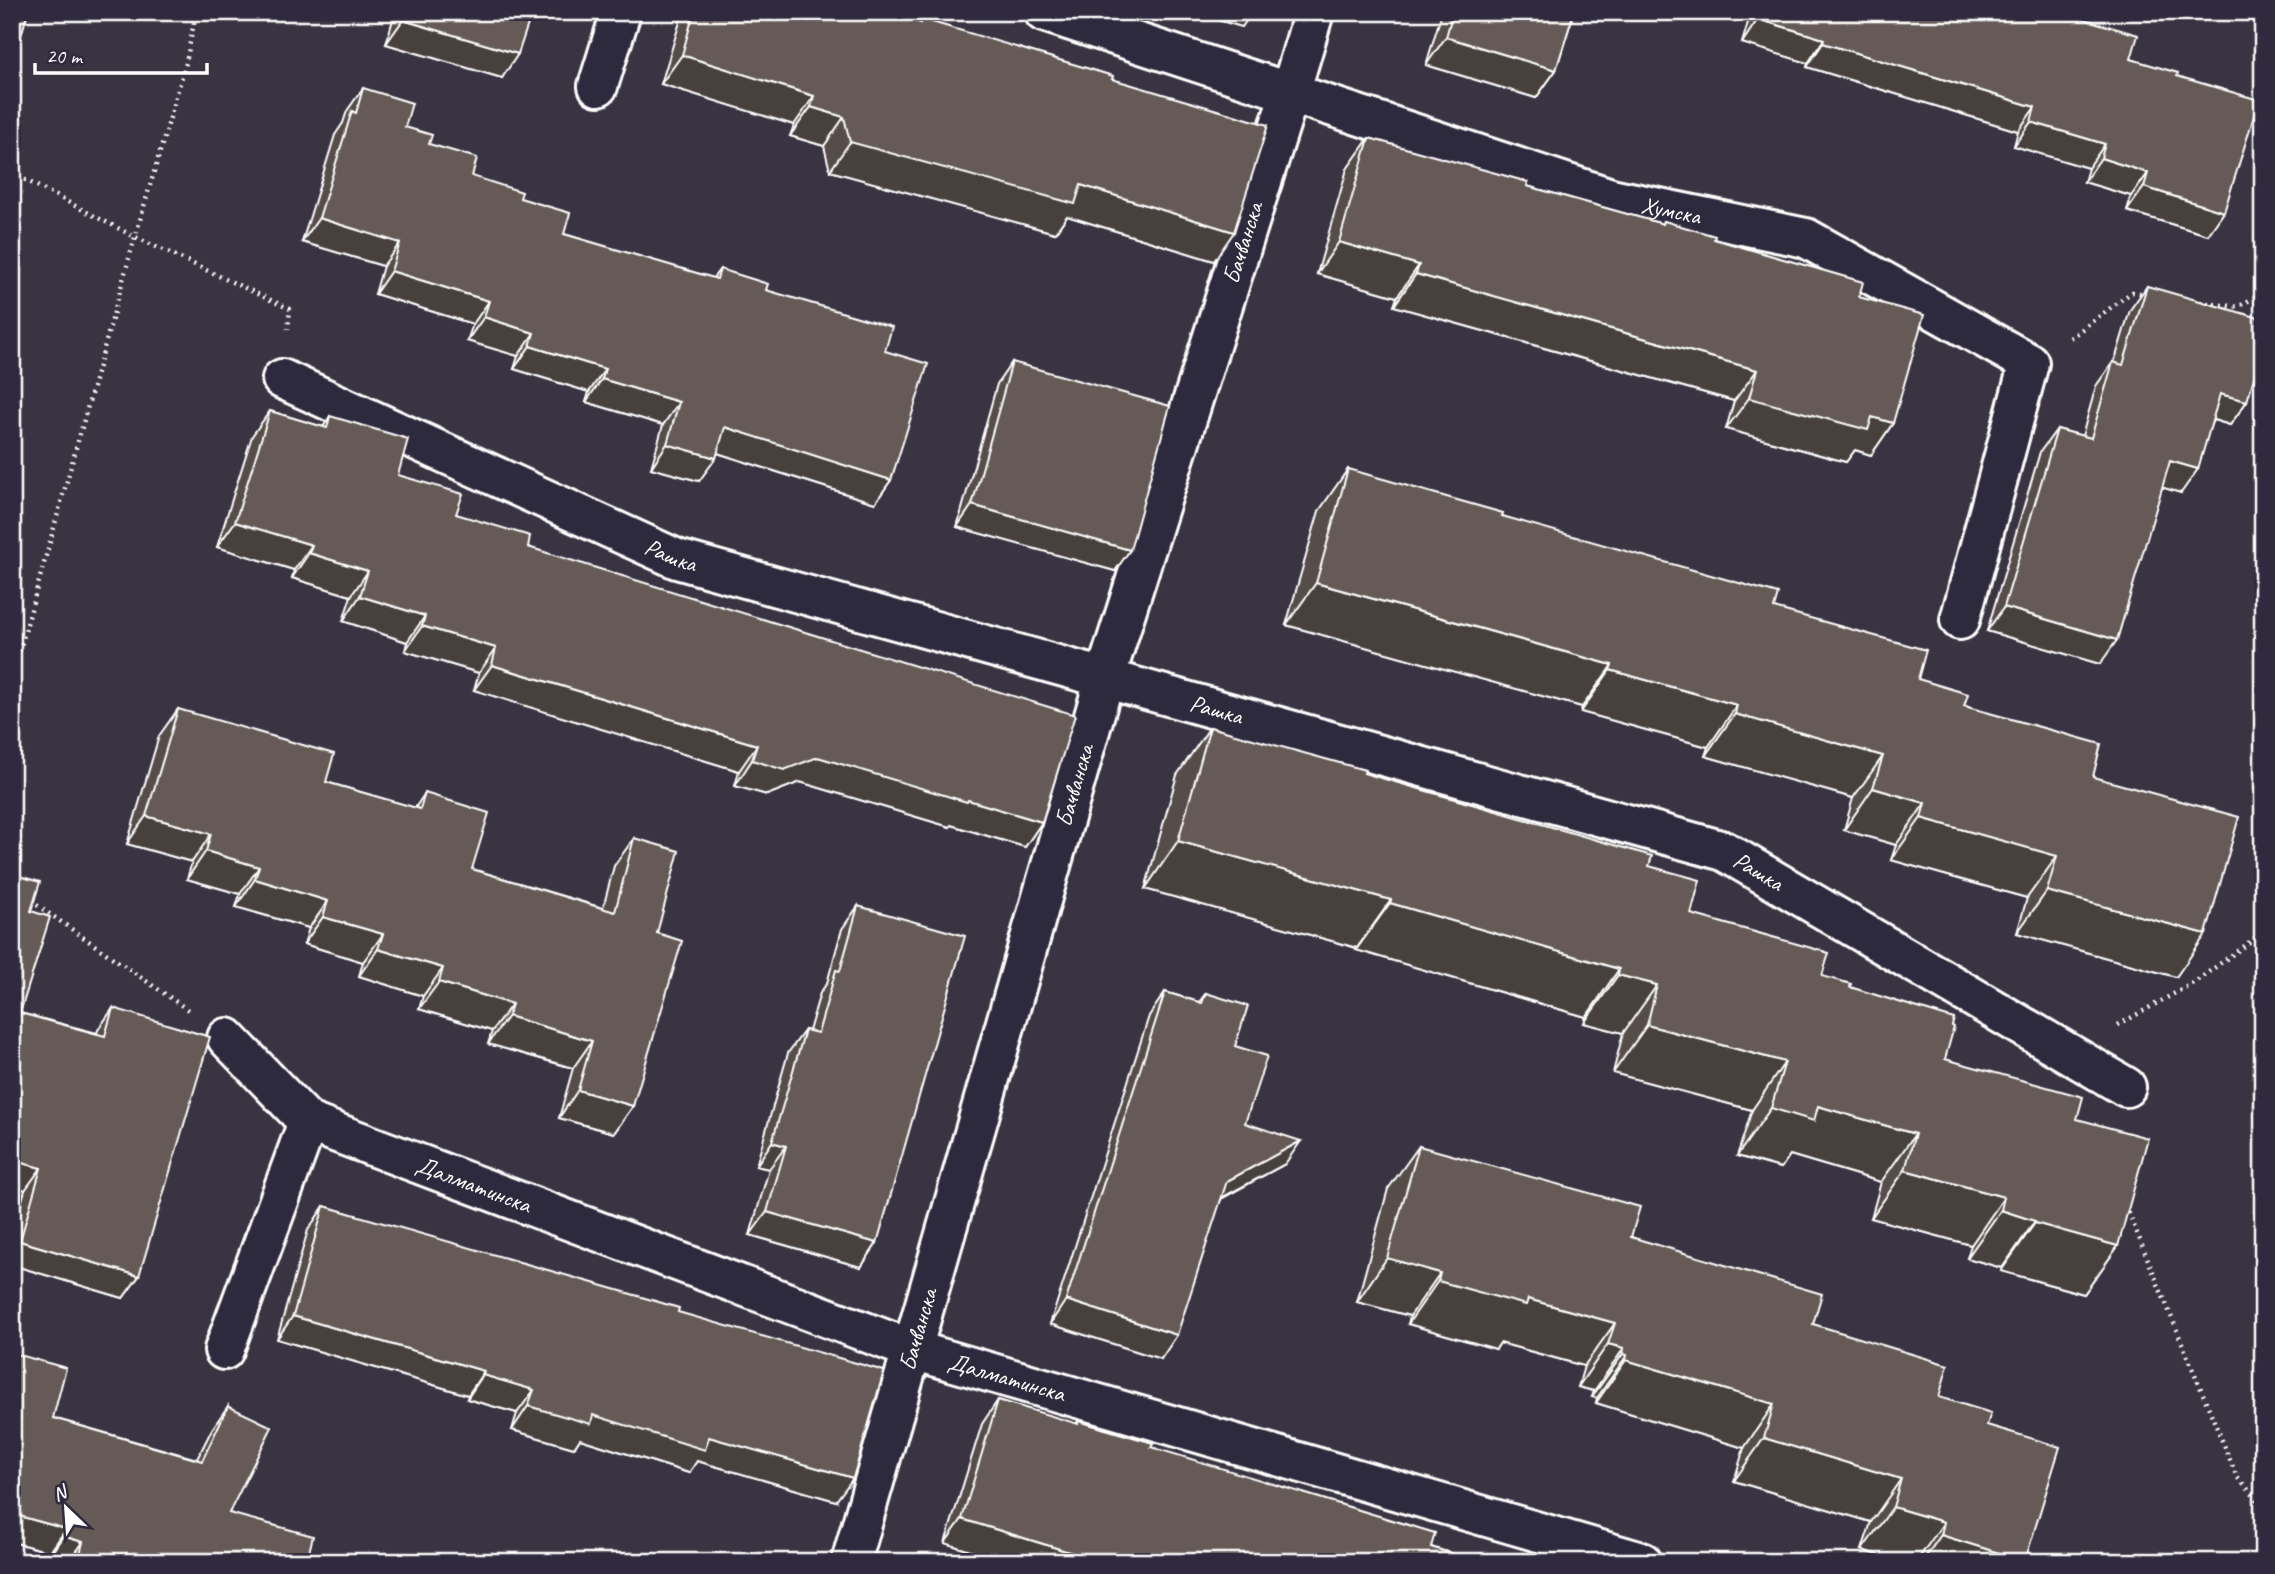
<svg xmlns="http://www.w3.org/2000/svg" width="2275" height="1574" font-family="Caveat,sans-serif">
<rect width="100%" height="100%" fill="#3a3442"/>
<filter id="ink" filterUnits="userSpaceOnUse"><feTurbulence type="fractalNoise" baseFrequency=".0143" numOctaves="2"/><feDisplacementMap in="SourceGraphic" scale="14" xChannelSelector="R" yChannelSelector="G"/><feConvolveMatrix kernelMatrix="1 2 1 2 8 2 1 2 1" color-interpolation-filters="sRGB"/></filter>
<g filter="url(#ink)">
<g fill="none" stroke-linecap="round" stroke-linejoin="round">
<defs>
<g id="minor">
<path id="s1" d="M1044,12L1611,198L1806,238L2029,363L1960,620"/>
<path d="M598,86L621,12"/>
<path id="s2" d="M282,379L677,559L1724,851L2126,1087"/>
<path id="s3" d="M227,1038L308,1122L913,1350L1642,1562"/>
<path d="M224,1350L308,1122"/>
<path id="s4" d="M851,1562L1105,678L1290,93L1314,12"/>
</g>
</defs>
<use href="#minor" stroke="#fff" stroke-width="44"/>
<g stroke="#fff" stroke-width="4.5" stroke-dasharray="2 5" stroke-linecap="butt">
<path d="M12,173L135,237L290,309L288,329"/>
<path d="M2200,302L2238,307L2263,292"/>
<path d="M2070,338L2132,292L2147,294"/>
<path d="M12,678L135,237L186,63L196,12"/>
<path d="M31,901L188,1010"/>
<path d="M2118,1025L2195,982L2259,935L2263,920"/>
<path d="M2126,1206L2237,1477L2263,1506"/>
</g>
<use href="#minor" stroke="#2f2a3d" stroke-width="38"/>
</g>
<g fill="#574d49" stroke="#fff" stroke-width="2">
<path d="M395,12H532L502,78L386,44Z"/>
<path d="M683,12H885L920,23L922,19L1112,79L1214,261L1067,216L1055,233L830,171L824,146L790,136L794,125L661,84Z"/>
<path d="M1442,12H1574L1556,70L1536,98L1426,65Z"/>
<path d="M1751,12H2063V13L2131,59L2177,76L2208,235L2127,211L2131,196L2084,182L2088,168L2014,146L2018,131L1807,67L1808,63L1742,43Z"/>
<path d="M363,88L405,127L472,176L520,198L564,234L713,278L720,269L766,290L885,351L891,480L875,503L717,453L699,481L651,468L663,425L586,402L589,392L514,369L518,356L467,341L473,324L375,294L383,266L302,242L335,135L343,123L347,111Z"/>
<path d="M1369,138L1527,186L1662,224L1664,221L1714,239L1859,297L1893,423L1871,455L1855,450L1846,462L1726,429L1734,401L1394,306L1397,297L1317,274L1347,169Z"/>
<path d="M2147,286L2247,401L2230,425L2213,420L2181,493L2162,487L2100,664L1987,631L2040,452L2057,429L2082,436L2096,386L2113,362L2114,363L2130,310Z"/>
<path d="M1012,362L1115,571L957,527L997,384Z"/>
<path d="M270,411L323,427L330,416L398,475L456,514L528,547L1042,822L1025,847L951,825L950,827L800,782L767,795L735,786L739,771L474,690L479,673L405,651L407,642L343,621L351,596L292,578L294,570L217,547L252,436Z"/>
<path d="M1348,469L1502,516L1774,608L1918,679L2093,777L2176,977L2017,933L2027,898L1891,860L1896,845L1844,830L1853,798L1705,756L1708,747L1581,712L1582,707L1286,625L1319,511Z"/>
<path d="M178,709L326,782L415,808L425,793L472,869L603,908L614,866L634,838L657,933L633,1106L614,1133L559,1118L573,1068L488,1044L492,1031L419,1009L423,996L359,976L363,962L304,944L309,928L236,907L240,894L187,879L192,862L127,844L159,736Z"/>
<path d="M1210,727L1364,773L1649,866L1691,914L1822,976L1850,987L1945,1059L2077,1119L2118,1246L2084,1294L2001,1271L2002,1268L1967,1258L1971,1245L1871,1218L1881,1182L1790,1155L1781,1168L1737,1156L1752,1110L1613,1073L1623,1033L1584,1023L1586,1017L1356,950L1357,948L1145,889L1177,775Z"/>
<path d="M12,874L31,911L20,1013L97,1033L98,1030L113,1008L139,1276L123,1298L12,1265V1236L25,1190Z"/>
<path d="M858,906L877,1243L861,1267L750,1235L769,1169L756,1166L788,1053L805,1030L809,1031L820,993L827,983L842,929Z"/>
<path d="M1165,992L1199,1002L1206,993L1235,1046L1245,1123L1285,1164L1221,1199L1161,1359L1050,1324L1149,1016Z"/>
<path d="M1419,1146L1631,1237L1813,1324L1987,1425L2025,1562H1902L1862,1550L1871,1522L1734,1481L1744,1448L1596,1403L1597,1398L1592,1397L1594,1391L1578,1387L1584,1366L1500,1343L1496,1349L1408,1324L1410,1316L1357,1302L1388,1189Z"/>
<path d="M324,1206L678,1312L836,1501L697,1461L689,1473L580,1439L574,1448L512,1430L517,1413L467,1399L468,1395L277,1339L308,1230Z"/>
<path d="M12,1353L53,1418L197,1459L212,1429L228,1406L229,1513L309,1552L342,1562H53L47,1560L50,1552L12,1542Z"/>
<path d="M998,1400L1076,1424L1078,1421L1431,1547L1478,1562H1006L945,1543L982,1424Z"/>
</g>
<g fill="#473f3c" stroke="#fff" stroke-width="2">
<path d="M1190,12H1252L1242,27Z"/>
<path d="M1758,19L1824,39L1808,63L1742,43Z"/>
<path d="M403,20L518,54L502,78L386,44Z"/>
<path d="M1446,37L1556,70L1536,98L1426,65Z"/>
<path d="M1823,43L2035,107L2018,131L1807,67Z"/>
<path d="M12,44L18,46L12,54Z"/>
<path d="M682,55L814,96L794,125L661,84Z"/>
<path d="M811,107L844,117L824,146L790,136Z"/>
<path d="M2031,122L2105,144L2088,168L2014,146Z"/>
<path d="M850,142L1081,185L1234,232L1214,261L1067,216L1055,233L830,171Z"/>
<path d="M2101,158L2148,173L2131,196L2084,182Z"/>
<path d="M2144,187L2224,212L2208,235L2127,211Z"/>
<path d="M319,218L400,243L383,266L302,242Z"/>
<path d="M1339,242L1419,265L1397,297L1317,274Z"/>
<path d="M391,271L489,301L473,324L375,294Z"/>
<path d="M1416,274L1757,370L1734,401L1394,306Z"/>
<path d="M484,317L534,333L518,356L467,341Z"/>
<path d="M530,346L605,369L589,392L514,369Z"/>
<path d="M602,379L679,402L663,425L586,402Z"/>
<path d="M2220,394L2247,401L2230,425L2204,417Z"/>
<path d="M1749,398L1872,417L1893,423L1871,455L1855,450L1846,462L1726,429Z"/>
<path d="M725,427L891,480L875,503L708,450Z"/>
<path d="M667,444L716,458L699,481L651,468Z"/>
<path d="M2170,461L2198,469L2181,493L2154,485Z"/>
<path d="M972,505L1130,550L1115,571L957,527Z"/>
<path d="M235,522L312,545L294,570L217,547Z"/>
<path d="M309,553L368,571L351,596L292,578Z"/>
<path d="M1316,583L1612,665L1582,707L1286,625Z"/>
<path d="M360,596L425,616L407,642L343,621Z"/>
<path d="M2004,607L2117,640L2100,664L1987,631Z"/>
<path d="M422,626L496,648L479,673L405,651Z"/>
<path d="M492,665L757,745L739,771L474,690Z"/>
<path d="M1610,670L1737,705L1708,747L1581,712Z"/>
<path d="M1735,714L1883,756L1853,798L1705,756Z"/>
<path d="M818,757L968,800L1042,822L1025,847L951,825L950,827L800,782L767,795L735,786L752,760Z"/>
<path d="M1873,788L1925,803L1896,845L1844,830Z"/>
<path d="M146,816L211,834L192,862L127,844Z"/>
<path d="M1921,818L2057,856L2027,898L1891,860Z"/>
<path d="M1178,841L1391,900L1357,948L1145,889Z"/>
<path d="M206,851L259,867L240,894L187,879Z"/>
<path d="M255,879L328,901L309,928L236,907Z"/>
<path d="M2047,891L2206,934L2176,977L2017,933Z"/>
<path d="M1390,903L1619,969L1586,1017L1356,950Z"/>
<path d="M323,917L383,934L363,962L304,944Z"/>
<path d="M378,949L443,968L423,996L359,976Z"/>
<path d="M1618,975L1657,985L1623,1033L1584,1023Z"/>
<path d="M439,982L512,1004L492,1031L419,1009Z"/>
<path d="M508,1016L592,1041L573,1068L488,1044Z"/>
<path d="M1647,1025L1785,1062L1752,1110L1613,1073Z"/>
<path d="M578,1090L633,1106L614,1133L559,1118Z"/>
<path d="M1818,1106L1915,1134L1881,1182L1790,1155L1781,1168L1737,1156L1771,1108Z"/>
<path d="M1301,1141L1285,1164L1210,1204L1227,1181Z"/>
<path d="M772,1142L786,1146L769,1169L756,1166Z"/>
<path d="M12,1160L41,1168L25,1190L12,1186Z"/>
<path d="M1905,1170L2004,1197L1971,1245L1871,1218Z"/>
<path d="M2001,1210L2035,1221L2002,1268L1967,1258Z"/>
<path d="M767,1212L877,1243L861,1267L750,1235Z"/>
<path d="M2035,1223L2118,1246L2084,1294L2001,1271Z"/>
<path d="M20,1241L139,1276L123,1298L12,1265V1252Z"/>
<path d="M1387,1258L1440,1273L1410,1316L1357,1302Z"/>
<path d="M1438,1281L1528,1299L1615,1323L1584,1366L1500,1343L1496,1349L1408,1324Z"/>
<path d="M1066,1300L1177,1335L1161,1359L1050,1324Z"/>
<path d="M293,1316L484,1371L468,1395L277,1339Z"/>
<path d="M1608,1344L1624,1348L1594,1391L1578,1387Z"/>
<path d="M1623,1354L1627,1355L1597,1398L1592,1397Z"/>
<path d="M1626,1360L1774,1404L1744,1448L1596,1403Z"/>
<path d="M483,1375L534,1390L517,1413L467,1399Z"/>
<path d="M528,1406L593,1415L709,1437L853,1478L836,1501L697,1461L689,1473L580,1439L574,1448L512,1430Z"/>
<path d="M1764,1438L1901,1479L1871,1522L1734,1481Z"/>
<path d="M1893,1507L1944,1522L1916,1562H1902L1862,1550Z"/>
<path d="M12,1514L66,1529L50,1552L12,1542Z"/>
<path d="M962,1519L1102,1562H1006L945,1543Z"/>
<path d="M1941,1535L2025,1561L1922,1562Z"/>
<path d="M63,1536L83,1542L69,1562H53L47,1560Z"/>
<path d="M80,1554L107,1562H75Z"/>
</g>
<g fill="#655a55" stroke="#fff" stroke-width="2">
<path d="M12,12H28L18,46L12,44Z"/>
<path d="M405,12H532L518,54L403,20Z"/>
<path d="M694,12H885L921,23L922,19L1113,76L1112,79L1268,125L1234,232L1081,185L1075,204L850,142L844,117L811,107L814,96L682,55Z"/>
<path d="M1453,12H1574L1556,70L1446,37Z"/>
<path d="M1761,12H2063V13L2138,35L2131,59L2178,73L2177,76L2259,100L2224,212L2144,187L2148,173L2101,158L2105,144L2031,122L2035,107L1823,43L1824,39L1758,19Z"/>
<path d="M363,88L412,103L405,127L432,135L429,144L477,158L472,176L522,192L520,198L570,213L564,234L717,279L720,269L768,284L766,290L892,327L885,351L928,364L891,480L725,427L716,458L667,444L679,402L602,379L605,369L530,346L534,333L484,317L489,301L391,271L400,243L319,218L352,111L356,113Z"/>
<path d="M1369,138L1528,182L1527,186L1663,224L1664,221L1715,236L1714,239L1863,282L1859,297L1924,315L1893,423L1872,417L1868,430L1749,398L1757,370L1416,274L1419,265L1339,242Z"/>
<path d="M2147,286L2263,319V348L2247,401L2220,394L2198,469L2170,461L2117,640L2004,607L2057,429L2091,438L2113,362L2123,365Z"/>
<path d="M1012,362L1170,406L1130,550L972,505Z"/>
<path d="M270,411L327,428L330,416L408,439L398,475L463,494L456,514L530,536L528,547L1075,715L1042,822L968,800L967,802L818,757L784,770L752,760L757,745L492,665L496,648L422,626L425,616L360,596L368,571L309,553L312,545L235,522Z"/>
<path d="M1348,469L1503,513L1502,516L1778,594L1774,608L1926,650L1918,679L1968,694L1964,706L2101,744L2093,777L2239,817L2206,934L2047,891L2057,856L1921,818L1925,803L1873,788L1883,756L1735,714L1737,705L1610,670L1612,665L1316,583Z"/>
<path d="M178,709L334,754L326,782L420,809L425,793L489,813L472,869L615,912L634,838L679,851L657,933L682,941L633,1106L578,1090L592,1041L508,1016L512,1004L439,982L443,968L378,949L383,934L323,917L328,901L255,879L259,867L206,851L211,834L146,816Z"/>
<path d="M1210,727L1365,770L1364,773L1652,856L1649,866L1700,880L1691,914L1829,953L1822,976L1851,984L1850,987L1954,1019L1952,1026L1954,1027L1945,1059L2083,1097L2077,1119L2148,1138L2118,1246L2035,1223V1221L2001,1210L2004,1197L1905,1170L1915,1134L1818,1106L1814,1121L1771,1108L1785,1062L1647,1025L1657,985L1618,975L1619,969L1390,903L1391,900L1178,841Z"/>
<path d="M12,874L40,882L31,911L50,917L20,1013L105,1036L113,1008L210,1037L139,1276L20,1241L41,1168L12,1160Z"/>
<path d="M858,906L965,936L877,1243L767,1212L786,1146L772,1142L805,1030L818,1033L836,970L840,971Z"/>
<path d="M1165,992L1202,1003L1206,993L1248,1006L1235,1046L1267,1056L1245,1123L1301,1141L1227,1181L1177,1335L1066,1300Z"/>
<path d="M1419,1146L1640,1207L1631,1237L1822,1294L1813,1324L1948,1365L1939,1397L1991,1413L1987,1425L2060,1447L2025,1561L1941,1535L1944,1522L1893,1507L1901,1479L1764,1438L1774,1404L1626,1360L1627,1355L1623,1354L1624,1348L1608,1344L1615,1323L1528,1299L1526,1305L1438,1281L1440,1273L1387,1258Z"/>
<path d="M324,1206L628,1293L679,1308L678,1312L884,1371L853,1478L709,1437L705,1450L593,1415L591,1424L528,1406L534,1390L483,1375L484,1371L293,1316Z"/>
<path d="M12,1353L66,1368L53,1418L202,1461L228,1406L272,1427L229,1513L313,1536L309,1552L342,1562H107L80,1554L83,1542L63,1536L66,1529L12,1514Z"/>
<path d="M998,1400L1078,1424V1421L1153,1443L1151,1447L1435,1533L1431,1547L1478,1562H1120L1117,1561L1116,1562H1102L962,1519Z"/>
</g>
</g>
<g text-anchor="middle" stroke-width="7" stroke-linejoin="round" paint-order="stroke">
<g font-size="24" fill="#fff" stroke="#2f2a3d">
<text dy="8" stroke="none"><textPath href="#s1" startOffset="658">Хумска</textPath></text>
<text dy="8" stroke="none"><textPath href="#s4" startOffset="1376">Бачванска</textPath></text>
<text dy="8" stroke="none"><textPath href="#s2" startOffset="427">Рашка</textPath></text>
<text dy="8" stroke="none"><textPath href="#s2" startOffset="994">Рашка</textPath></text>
<text dy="8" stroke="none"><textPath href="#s4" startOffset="808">Бачванска</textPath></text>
<text dy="8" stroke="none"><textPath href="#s2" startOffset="1561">Рашка</textPath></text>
<text dy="8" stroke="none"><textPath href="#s3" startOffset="294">Далматинска</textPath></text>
<text dy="8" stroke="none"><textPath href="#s4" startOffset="242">Бачванска</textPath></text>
<text dy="8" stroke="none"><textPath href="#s3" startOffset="861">Далматинска</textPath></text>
</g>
</g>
<rect width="2275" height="1574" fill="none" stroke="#2f2a3d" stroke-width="42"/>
<rect x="21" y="21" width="2233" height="1532" fill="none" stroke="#fff" stroke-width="2.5" filter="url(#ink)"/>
<g transform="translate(66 1508) rotate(335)" stroke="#2f2a3d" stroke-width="5" paint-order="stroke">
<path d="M0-5L12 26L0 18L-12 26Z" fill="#ffffff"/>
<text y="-10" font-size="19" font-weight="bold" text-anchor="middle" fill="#ffffff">N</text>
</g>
<path d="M35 63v10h172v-10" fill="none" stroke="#ffffff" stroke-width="3.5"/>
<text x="46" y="63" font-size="21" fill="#ffffff" stroke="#2f2a3d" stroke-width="5" paint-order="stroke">20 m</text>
</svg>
